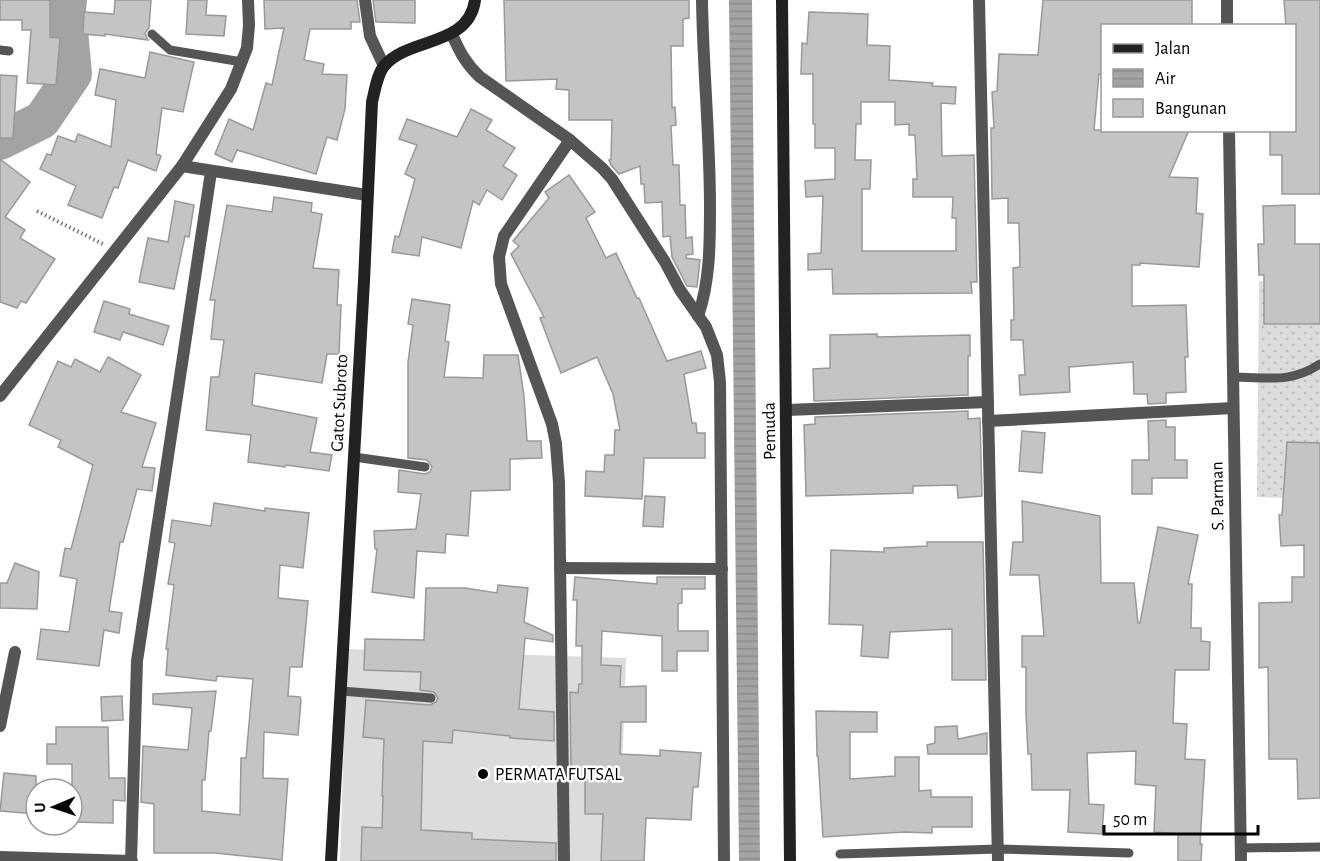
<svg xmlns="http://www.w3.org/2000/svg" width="1320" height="861" font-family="'Alegreya Sans',sans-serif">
<defs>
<pattern id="grass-dots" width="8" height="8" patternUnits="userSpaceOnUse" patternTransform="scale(1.5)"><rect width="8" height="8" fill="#dcdcdc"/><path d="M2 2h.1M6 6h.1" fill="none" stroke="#bbb" stroke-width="1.8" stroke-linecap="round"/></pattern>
<pattern id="water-rules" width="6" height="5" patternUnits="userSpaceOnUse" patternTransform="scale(1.5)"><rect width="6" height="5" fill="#a3a3a3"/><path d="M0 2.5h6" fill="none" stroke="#8b8b8b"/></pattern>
</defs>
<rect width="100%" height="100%" fill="#fff"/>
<path fill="url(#grass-dots)" d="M1259,281L1320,282V499L1257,497Z"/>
<path fill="#dcdcdc" d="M347,649L626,658L619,861H340Z"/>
<path fill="url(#water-rules)" d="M729,0H752L760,861H739Z"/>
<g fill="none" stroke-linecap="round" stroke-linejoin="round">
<path stroke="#a3a3a3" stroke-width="38" d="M0,141L42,120L73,74L67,10L68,0"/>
</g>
<g fill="#c4c4c4" stroke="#999" stroke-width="1.5" fill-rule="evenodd">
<path d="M0,0H50V37L60,38L56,85L27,83L31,30H22V20H0Z"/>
<path d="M115,0H151L149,28L145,33L148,40L105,34V36L83,34L84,12L114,14Z"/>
<path d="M188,0H207L206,15L226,16L224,36L186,34Z"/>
<path d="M264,0H357L360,22H351V29H310L304,60L324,64L322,74L347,75L345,109L337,140L327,137L316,174L237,150L232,162L215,154L229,119L253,130L266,83L272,85L284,28L265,29Z"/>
<path d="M373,0H415V23L376,22Z"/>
<path d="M504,0H689V18L683,19V46H671L672,108L675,107L676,125L671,126L673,165H679L680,205H685L686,238L692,237L693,254L686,255V258L700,260L697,287L687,286L672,257L670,236L663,237L662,202L645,203L644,184H641L640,166L619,174L611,165L609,160L611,159L612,120H569V90L556,89L557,79L506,81Z"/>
<path d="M1043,0H1192V26H1102V74H1099L1094,130H1189L1169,177L1198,178L1196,213L1203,214L1199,267L1140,263V265H1132V306L1186,305L1188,357H1185L1186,392L1166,393V403L1148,404L1147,394H1134L1133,362L1069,367L1070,392L1020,395L1019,375H1025L1023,340H1011V320H1014L1013,268L1020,267L1019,223H1008V198L992,199L991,128H994L992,92L997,91L999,54L1038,55Z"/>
<path d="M1284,0H1320V194H1282V155H1270V130H1294V26H1286Z"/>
<path d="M809,12L868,14L867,45L890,46L889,80L933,83L932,86L956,87L955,104L941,103L942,156L974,155L977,282H971L972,293L833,294L832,269L808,270V254L821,253L823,196L806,197L805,181L835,179V148H815V124H813V74H801L802,43L807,44ZM861,102H895V125L909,124V135H915L917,179H913V197H953L952,218H956V251H862V189H870L871,160H855L856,124H861Z"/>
<path d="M150,52L194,62L183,112L162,108L156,154L161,156L156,171L128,160L118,188L114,187L102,218L68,205L76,186L40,169L47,154L51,155L58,136L75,142L78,134L111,147L116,100L95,95L100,69L145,78Z"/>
<path d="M0,75L17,76L13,138H0Z"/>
<path d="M471,109L492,120L486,130L515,148L503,166L517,175L502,200L487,190L479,205L473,201L461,248L422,237L419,256L392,252L395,236L399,237L415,179L405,174L417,145L399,139L407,119L457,137Z"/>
<path d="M0,159L30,182L5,217L25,230L20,238L55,259L26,303L21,301L17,308L0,302Z"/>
<path d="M569,175L595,212L586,218L606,258L616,253L637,298H639L667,361L701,351L706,368L684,374L692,423H696L697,433H705V458H644L642,499L585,496L586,471L604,472L605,455H614L615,430H620L613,394L597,357L561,373L540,318L544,317L511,254L519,246L513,241L549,198L545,192Z"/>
<path d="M274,197L312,203L311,212L322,214L313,268L339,270L337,305H341L339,354H327L322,383L255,373L252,405L317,418L310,452L332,455L329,471L286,465L285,467L248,462L251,435L206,430L211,377H219L224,340L211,339L215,300H210L227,205L272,212Z"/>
<path d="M175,201L194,205L189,237L185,236L174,289L139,282L148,238L168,242Z"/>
<path d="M1295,205V244H1320V324H1264V275H1259L1258,244H1264L1263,206Z"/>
<path d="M412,299L450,305L445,341L449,342L444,377L483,378L484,355H518L524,396L527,441H541L542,458L510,459V490L471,491L468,536L446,534L445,553L417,551L414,598L372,592L377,549H375L374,531L416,529L421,494L398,492L399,470L425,474L430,472L432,467L427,460L408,458V362L413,325L408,324Z"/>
<path d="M104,301L130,309L129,314L169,326L163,345L123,332L120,340L94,332Z"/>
<path d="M877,334V337L970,335V356H968V395L814,401L813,369L830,368V335Z"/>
<path d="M108,357L141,375L121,412L156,423L142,467L155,468L152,491L137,489L123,542H120L109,611L122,613L119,633L104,630L99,666L37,659L41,629L69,632L77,579L60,576L65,548L71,549L93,465L58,447L61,440L29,425L58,361L71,367L75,359L100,372Z"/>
<path d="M968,411V419L980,418L982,496L958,498L957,485L913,486V493L806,496L804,425L815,424V417Z"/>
<path d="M1166,420V427H1175V460H1187V478H1152V494H1132V460H1149L1148,421Z"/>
<path d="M1022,431L1045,433L1042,473L1019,471Z"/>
<path d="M1287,442L1320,443V798L1298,799L1297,759H1269L1268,667L1259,668V603L1292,602V577H1304V545L1281,546L1279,515H1282Z"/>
<path d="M645,496L665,497L663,527L643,526Z"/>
<path d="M1022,501L1100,516L1101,583H1134L1138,623H1140L1158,527L1198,535L1188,584H1192L1191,628H1201V641L1210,642L1209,670H1175L1173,723L1187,724L1185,759L1205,760L1200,844H1202L1201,861H1178V834L1154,832L1156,786L1135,784L1136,751L1087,753L1089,804L1104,805L1102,834L1068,832L1070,790H1032L1031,754H1028L1026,714V667H1022V636H1044L1039,575H1010L1013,542H1023Z"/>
<path d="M214,503L265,511V508L309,513L303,568L280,565L278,598L308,601L302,667H290L288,696L300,697L301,700L298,735L264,732L263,778L288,779L282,860L215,853H154V804L141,802L143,746L188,750L192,708L153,704V694L216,691L211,731H209L205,780H202V811L240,815L241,758H246L253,679L217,676L216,681L166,675L168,649H166L174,585L168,584L175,543L169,542L172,520L211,526Z"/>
<path d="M927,542H983L986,680H952V629L890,632L888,658L861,656L863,625L829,624L831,550L884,552V548L927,546Z"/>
<path d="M15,563L39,572L37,609L0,608V583H7Z"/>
<path d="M575,577L657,584V577H705V589H682V603L678,604V631H708V651H677V671H662V636L602,631L601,665L621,666L620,687L646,686V722H621L620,754L660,756V750L701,753L698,787H693L691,820L646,818L644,861H601L603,814H585V773H571L570,692L578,693L579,684H582V646H576L577,600H573Z"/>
<path d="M498,585L528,588L524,622L553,635V642L525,638L519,709L554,712V741L510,738V736L453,730L452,743L423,741L421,830L472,833V839L556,843V861H361L362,827L382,828L383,796H382L384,739L363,737L366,700L430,705L436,702L438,698L434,692L420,690L421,672L364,670L365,639L424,640L426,588H465L497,593Z"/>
<path d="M122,696L123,720L102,721L101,697Z"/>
<path d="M816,711L877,712V732H850V779L895,776V757H919V791L931,790V797H972V827H932V833L904,832L823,837L818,756H817Z"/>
<path d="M957,726L958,739L987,733V754H928L927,745L935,743V727Z"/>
<path d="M56,727H108L109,778H125V801L113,800V823L72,822V764H47V744H56Z"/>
<path d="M4,773L36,776V814L0,811Z"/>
</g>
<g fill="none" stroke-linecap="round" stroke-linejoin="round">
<path stroke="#777" stroke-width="4" stroke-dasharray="1.5 3" stroke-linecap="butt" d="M37,211L103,244"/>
<g stroke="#555" stroke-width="9">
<path d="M152,34L170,50L242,62"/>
<path d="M0,50L9,51"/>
<path d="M1233,377C1267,377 1290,384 1320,364"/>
<path d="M354,457L425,467"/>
<path d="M341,691L431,698"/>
<path d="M1241,848L1320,847"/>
<path d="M840,854L998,849L1129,853"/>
</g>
<g stroke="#555" stroke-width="12">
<path d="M365,0L370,36L384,66"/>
<path d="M979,0L998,861"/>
<path d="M1227,0V26"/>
<path d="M452,34C459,51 466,64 480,77L570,140L602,168L612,179L665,262L680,290L706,327L717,355L720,382L724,861"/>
<path d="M1229,130L1241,861"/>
<path d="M182,166L367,195"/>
<path d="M698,316C710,282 710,243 710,207C710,138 703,69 702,0"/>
<path d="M0,396L182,166L231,89L247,48L249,25L248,0"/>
<path d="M787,410L988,402"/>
<path d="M988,421L1233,408"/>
<path d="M560,568L722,569"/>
<path d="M0,726L15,652"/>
<path d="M0,857L132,861"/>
<path d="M131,861L137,661L211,172"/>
<path d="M564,861L559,483L556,444L552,424L501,284L499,257L504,236L570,140"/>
</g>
<g stroke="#222" stroke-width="12">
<path d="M782,0L790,861"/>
<path d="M331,861L364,281L372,102C375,90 377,75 384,66C408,37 469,47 475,0"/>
</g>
</g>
<circle fill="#000" stroke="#fff" stroke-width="2" cx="483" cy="774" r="6"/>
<g text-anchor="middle" stroke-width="5" stroke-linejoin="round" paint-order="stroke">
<g font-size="18" fill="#000" stroke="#fff">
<text transform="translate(339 403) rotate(-87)" y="6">Gatot Subroto</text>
<text transform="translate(769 431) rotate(-91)" y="6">Pemuda</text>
<text transform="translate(1217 496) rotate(-91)" y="6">S. Parman</text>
</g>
<g font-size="18" fill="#000" stroke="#fff" text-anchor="start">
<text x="495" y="780">PERMATA FUTSAL</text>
</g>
</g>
<rect x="1101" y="24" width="195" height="108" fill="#ffffff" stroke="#999999" stroke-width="1.5"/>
<rect x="1113" y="44" width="30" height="9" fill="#222222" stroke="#999999" stroke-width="1.5"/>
<text x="1155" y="54" font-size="18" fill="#000000">Jalan</text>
<rect x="1113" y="69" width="30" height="18" fill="url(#water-rules)" stroke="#999999" stroke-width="1.5"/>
<text x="1155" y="84" font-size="18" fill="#000000">Air</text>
<rect x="1113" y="99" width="30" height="18" fill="#c4c4c4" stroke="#999999" stroke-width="1.5"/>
<text x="1155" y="114" font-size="18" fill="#000000">Bangunan</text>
<g transform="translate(54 807) rotate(268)"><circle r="28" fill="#ffffff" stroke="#999999" stroke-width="1.5"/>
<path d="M0-4.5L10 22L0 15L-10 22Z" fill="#000000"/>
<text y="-9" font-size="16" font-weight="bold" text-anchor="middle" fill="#000000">U</text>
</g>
<path d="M1104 825v9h154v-9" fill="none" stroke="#000000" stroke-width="3"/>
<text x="1113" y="825" font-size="18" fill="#000000" stroke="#ffffff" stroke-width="4.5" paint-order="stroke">50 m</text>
</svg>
